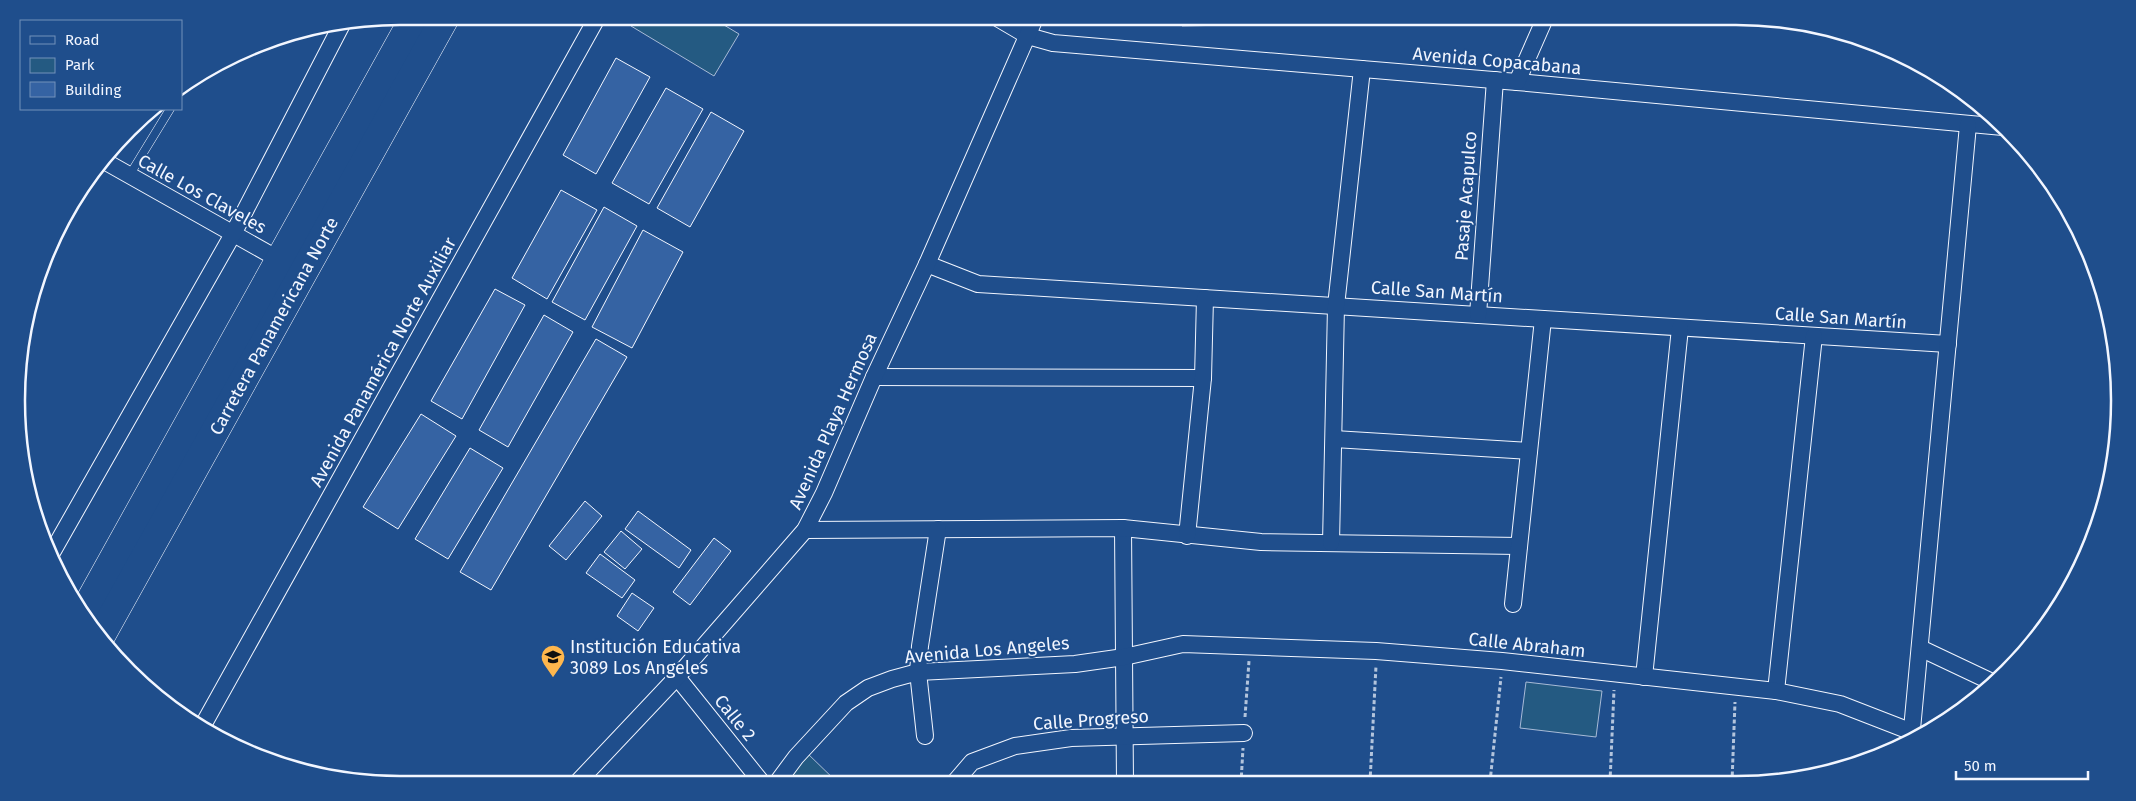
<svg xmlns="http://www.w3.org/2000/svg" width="2136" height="801" font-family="'Fira Sans',sans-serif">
<rect width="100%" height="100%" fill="#1f4e8c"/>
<g fill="#245a82" stroke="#a8bbd7">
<path d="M637,16H709L739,34L714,76L631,26Z"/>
<path d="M1181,16H1229L1230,25L1182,26Z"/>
<path d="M1526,682L1602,691L1596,737L1520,728Z"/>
<path d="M806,752L839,784H780Z"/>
</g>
<g fill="#3563a3" stroke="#f2f6ff">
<path d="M616,58L650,77L596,174L563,155Z"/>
<path d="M666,88L703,109L649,204L612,183Z"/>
<path d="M711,112L744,131L690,227L657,208Z"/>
<path d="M561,190L597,210L547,299L512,278Z"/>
<path d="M604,207L637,226L585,320L552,302Z"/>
<path d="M643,230L683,252L632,348L592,327Z"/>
<path d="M495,289L525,305L462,419L431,401Z"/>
<path d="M544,315L573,332L508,447L479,430Z"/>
<path d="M596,339L627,357L491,590L460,572Z"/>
<path d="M421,414L456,436L398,529L363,507Z"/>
<path d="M470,448L503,468L448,559L415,539Z"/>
<path d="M585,501L602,516L566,560L549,546Z"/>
<path d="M638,511L691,550L679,568L625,529Z"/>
<path d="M621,531L642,549L625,569L604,552Z"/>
<path d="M714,538L731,551L690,605L673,592Z"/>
<path d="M600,554L635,580L622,598L586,573Z"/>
<path d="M632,593L654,608L638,631L617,616Z"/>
</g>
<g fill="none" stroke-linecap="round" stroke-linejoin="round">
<defs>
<g id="lane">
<path d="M181,90L184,85"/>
<path d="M129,176L170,109"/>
</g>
<g id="street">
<path d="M994,16L1028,36L1053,43L1517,82L2003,127"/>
<path d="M1517,82L1546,16"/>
<path d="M106,162L280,260"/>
<path d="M927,264L978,284L1948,344"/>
<path d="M1478,315L1495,80"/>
<path d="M874,377L1203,378"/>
<path d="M1334,439L1529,451"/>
<path d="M1123,528L1125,783"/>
<path d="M805,530L1123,528L1261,542L1519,546"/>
<path d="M1187,536L1203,378L1205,298"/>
<path d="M1331,543L1336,306L1362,69"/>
<path d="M50,556L233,234L341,26"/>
<path d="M1513,604L1543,319"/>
<path d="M1920,648L1994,683"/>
<path d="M677,677L763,784"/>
<path d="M1644,677L1680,328"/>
<path d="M1776,691L1814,336"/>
<path d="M202,727L598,16"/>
<path d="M925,736L918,672L920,646L938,529"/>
<path d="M1911,740L1968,125"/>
<path d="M954,783L972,762L1015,746L1071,738L1244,733"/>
<path d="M576,784L677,677L805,530L824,493L874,377L927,264L1036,16"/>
<path d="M776,784L796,757L846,703L868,688L892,679L918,672L1075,664L1124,657L1183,644L1376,651L1502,661L1776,691L1840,704L1920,735"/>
</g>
<g id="highway">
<path d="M82,615L415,16"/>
<path d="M101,636L446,16"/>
</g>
</defs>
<use href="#lane" stroke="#f2f6ff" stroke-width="9"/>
<use href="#street" stroke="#f2f6ff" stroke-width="18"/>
<use href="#highway" stroke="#f2f6ff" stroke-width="29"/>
<g stroke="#b3c4dc" stroke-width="3" stroke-dasharray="4 2.5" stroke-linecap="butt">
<path d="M1245,717L1249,661"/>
<path d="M1370,782L1376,666"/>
<path d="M1490,782L1501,677"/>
<path d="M1610,782L1614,690"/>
<path d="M1732,782L1735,702"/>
<path d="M1241,783L1243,748"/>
</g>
<use href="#lane" stroke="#1f4e8c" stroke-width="8"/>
<use href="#street" stroke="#1f4e8c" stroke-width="16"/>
<use href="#highway" stroke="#1f4e8c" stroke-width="28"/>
</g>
<defs>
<symbol id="school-pin" viewBox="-11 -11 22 30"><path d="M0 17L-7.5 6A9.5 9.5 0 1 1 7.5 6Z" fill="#ffb74d" stroke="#1f4e8c"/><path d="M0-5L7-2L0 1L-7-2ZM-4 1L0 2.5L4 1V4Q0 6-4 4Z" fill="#111"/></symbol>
</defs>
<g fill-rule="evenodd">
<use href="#school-pin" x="539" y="643" width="28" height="38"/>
</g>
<g text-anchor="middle" stroke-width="4" stroke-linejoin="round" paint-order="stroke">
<g font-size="18" fill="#f2f6ff" stroke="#1f4e8c">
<text transform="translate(1497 61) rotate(5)" y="6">Avenida Copacabana</text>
<text transform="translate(202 194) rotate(29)" y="6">Calle Los Claveles</text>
<text transform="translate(1466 196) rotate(-86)" y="6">Pasaje Acapulco</text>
<text transform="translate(1437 292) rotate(4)" y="6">Calle San Martín</text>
<text transform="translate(1841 318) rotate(4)" y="6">Calle San Martín</text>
<text transform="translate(274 326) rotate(-61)" y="6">Carretera Panamericana Norte</text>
<text transform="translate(383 362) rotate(-61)" y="6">Avenida Panamérica Norte Auxiliar</text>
<text transform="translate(833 421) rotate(-66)" y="6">Avenida Playa Hermosa</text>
<text transform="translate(1527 645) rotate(6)" y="6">Calle Abraham</text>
<text transform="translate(987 650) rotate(-5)" y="6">Avenida Los Angeles</text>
<text transform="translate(735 718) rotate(51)" y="6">Calle 2</text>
<text transform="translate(1091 720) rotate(-4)" y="6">Calle Progreso</text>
</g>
<g font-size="18" fill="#f2f6ff" stroke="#1f4e8c" text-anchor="start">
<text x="570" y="653">Institución Educativa<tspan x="570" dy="21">3089 Los Angeles</tspan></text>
</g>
</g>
<path d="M0 0H2136V801H0ZM400 25H1736A375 375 0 0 1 2111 400V401A375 375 0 0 1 1736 776H400A375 375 0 0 1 25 401V400A375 375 0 0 1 400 25Z" fill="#1f4e8c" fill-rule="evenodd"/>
<path fill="none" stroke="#f2f6ff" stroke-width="2.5" d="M400 25H1736A375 375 0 0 1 2111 400V401A375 375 0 0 1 1736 776H400A375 375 0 0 1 25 401V400A375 375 0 0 1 400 25Z"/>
<rect x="20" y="20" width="162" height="90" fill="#1f4e8c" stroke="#7391ba"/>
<rect x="30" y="36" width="25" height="8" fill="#1f4e8c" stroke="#7391ba"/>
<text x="65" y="45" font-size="15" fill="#f2f6ff">Road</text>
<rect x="30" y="58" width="25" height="15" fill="#245a82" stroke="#7391ba"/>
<text x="65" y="70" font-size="15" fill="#f2f6ff">Park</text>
<rect x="30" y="82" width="25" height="15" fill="#3563a3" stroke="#7391ba"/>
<text x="65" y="95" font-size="15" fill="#f2f6ff">Building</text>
<path d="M1956 771v8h132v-8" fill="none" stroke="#f2f6ff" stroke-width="2.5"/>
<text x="1964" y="771" font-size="15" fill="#f2f6ff" stroke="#1f4e8c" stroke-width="4" paint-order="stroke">50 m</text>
</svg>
